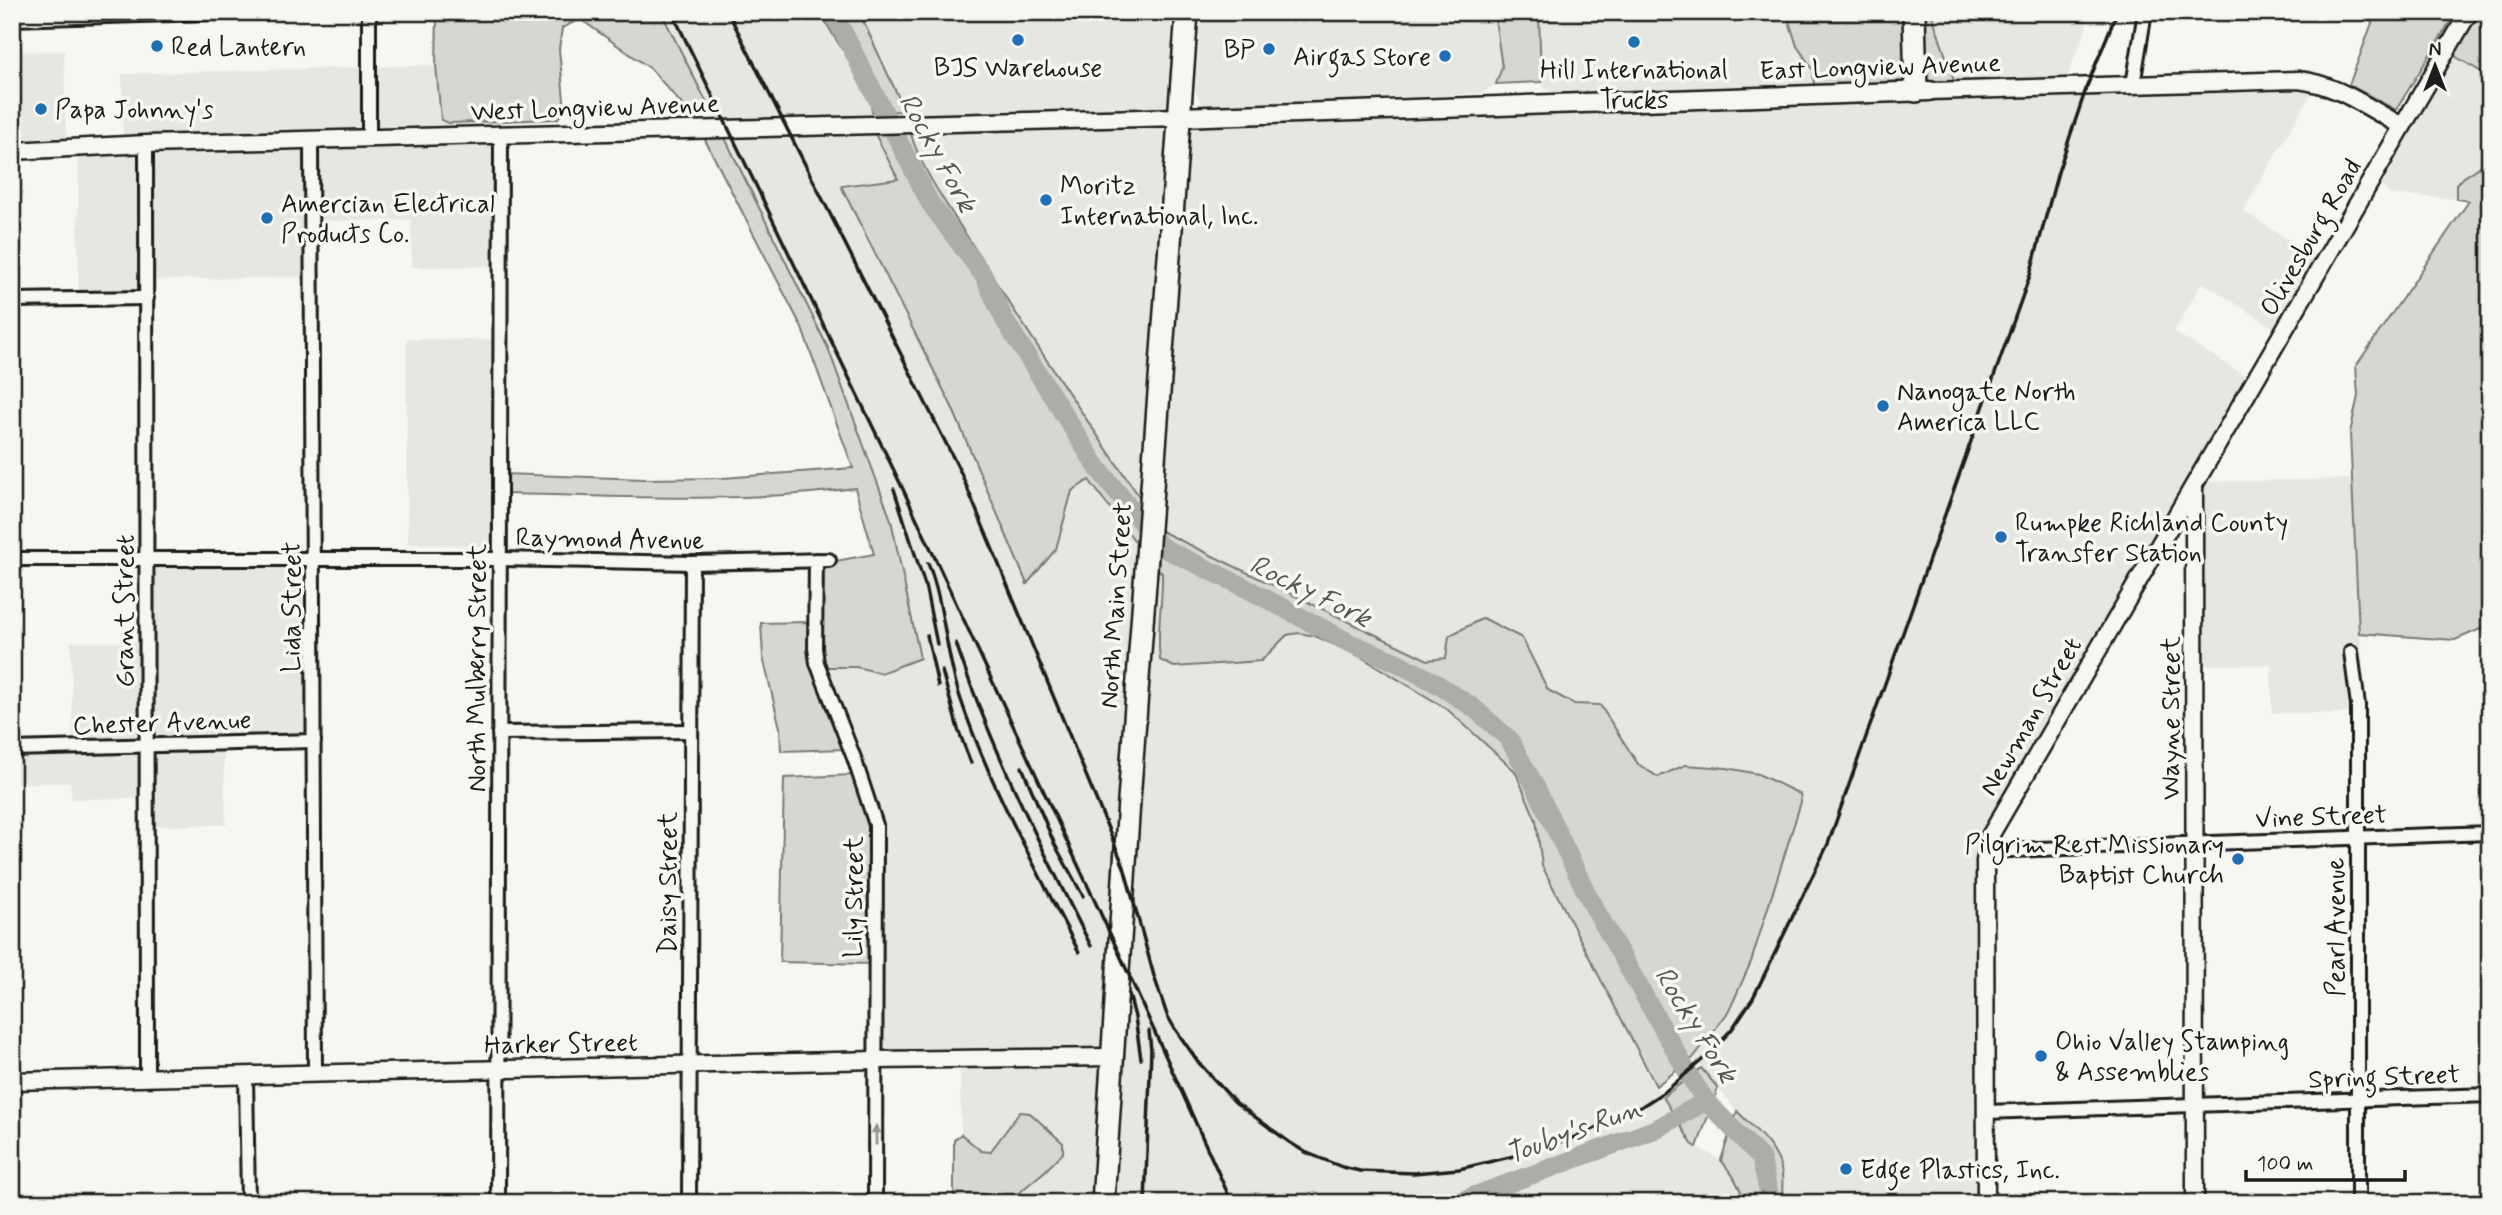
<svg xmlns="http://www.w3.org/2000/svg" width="2502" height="1215" font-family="Mynerve,sans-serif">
<rect width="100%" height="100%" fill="#f6f6f2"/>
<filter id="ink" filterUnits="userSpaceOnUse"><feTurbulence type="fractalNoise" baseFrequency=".0143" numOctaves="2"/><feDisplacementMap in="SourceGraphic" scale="14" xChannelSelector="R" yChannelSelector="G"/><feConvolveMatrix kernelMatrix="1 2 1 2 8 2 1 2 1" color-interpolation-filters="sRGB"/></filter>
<g filter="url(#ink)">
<g fill="#e6e6e2">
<path d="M661,12H821L827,28L871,102L872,128L899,179L842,187L952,407L1027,584L1031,581L1056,549L1072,491L1089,480L1154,566L1162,573L1163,593L1157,643L1174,667L1261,661L1287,635L1299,633L1315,636L1361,657L1448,709L1515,771L1536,820L1542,866L1648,1074L1692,1144L1721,1160L1733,1176L1747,1203H1007L1045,1171L1062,1153V1143L1030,1113L990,1152L981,1151L961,1134L960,1067L871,1069L869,816L852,775L846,749L812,667H856L881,673L920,657L891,520L828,348Z"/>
<path d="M859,12H1172L1168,126L1956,98L1954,81L1931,12H2092L2061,93L2293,86L2313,90L2243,211L2319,259L2277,330L2202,282L2174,332L2249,378L2159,523L1982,837L1978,851V1203H1782V1173L1777,1158L1769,1144L1737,1111L1693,1058L1729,1011L1751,962L1801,802L1800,794L1685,765L1658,777L1638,764L1600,705L1574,704L1548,690L1522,638L1446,658L1428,660L1159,530L1141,499L1046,362L948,206L911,140L905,111Z"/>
<path d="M1201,12H1494L1502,67L1496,84L1482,93L1212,107L1202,103L1195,92Z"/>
<path d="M1539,12H1786L1797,46L1813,70L1814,87L1562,94L1545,89L1541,82Z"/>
<path d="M64,51L66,140L12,143V52Z"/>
<path d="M2454,57L2490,77V156L2487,161L2456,184V199L2389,194L2378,182Z"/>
<path d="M436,65L441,120L449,123L504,121L503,266L412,267L411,220L308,221V277L148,280L147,297L78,296V139L123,137L122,74Z"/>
<path d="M406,339L501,340L495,536L491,543L482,546L408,544Z"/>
<path d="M2353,479L2364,713H2272L2271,665H2202L2200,487L2202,482Z"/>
<path d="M152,565H306L305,734L223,736L226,825L151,826L149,798L72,799L70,782L12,784V757L73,755L71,642H153Z"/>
</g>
<g fill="#d6d6d2" stroke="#797977" stroke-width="2">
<path d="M437,12H661L712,113L691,115L651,69L580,19L562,28L559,49L565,110L557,119L449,123L441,120L436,65Z"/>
<path d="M821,12H859L905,111L872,112C870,81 834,44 821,12Z"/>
<path d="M1494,12H1539L1541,82L1496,84L1502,67Z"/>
<path d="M1786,12H1931L1954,81L1814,87L1813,70L1797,46Z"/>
<path d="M2363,12H2456L2396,110L2349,85L2372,23Z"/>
<path d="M2478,12H2490V77L2453,55Z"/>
<path d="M910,127C913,158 954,216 972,244C1026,331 1083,415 1141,499L1137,544L1089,480L1072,491L1056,549L1027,584L952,407L841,186L898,179L872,128Z"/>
<path d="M721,130L828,348L891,520L920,658L881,673L856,667H823L819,564L874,554L855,488C740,504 621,496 505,494V474L644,479L723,478L853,468L801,326L701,132Z"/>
<path d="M2490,156V625L2455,640L2359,633L2350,433L2358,396L2356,366L2469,201L2456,199V184C2466,173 2482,169 2490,156Z"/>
<path d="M1159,530L1428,660L1446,658L1449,636L1483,618L1522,638L1548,690L1574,704L1600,705L1638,764L1658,777L1685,765L1727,768L1758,774L1800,794L1801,802L1751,962L1729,1011L1693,1058L1656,1086L1542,866L1536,820L1515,771L1447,709L1361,657L1315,636L1299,633L1287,635L1261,661L1174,667L1160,660C1156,631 1163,602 1162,573L1155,566Z"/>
<path d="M808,622L812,667L846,749L781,751L780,728L763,657L761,623Z"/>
<path d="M852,775L869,816L873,836L872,964L780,962L784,778Z"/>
<path d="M1701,1068L1718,1088L1697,1147L1692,1144L1663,1097Z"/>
<path d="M1737,1111C1754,1129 1779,1148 1782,1174C1783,1184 1782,1194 1782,1203H1747L1733,1176L1721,1160Z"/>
<path d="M1020,1112L1030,1113L1063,1143V1153L1045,1171L1007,1203H954V1140L961,1134L981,1151L990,1152Z"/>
</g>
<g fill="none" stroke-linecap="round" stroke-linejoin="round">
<g stroke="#acaca9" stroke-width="19">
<path d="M833,12L930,203L984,276L1005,321L1097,467L1161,547L1238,584L1350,643L1394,661L1434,682L1474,708L1509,739L1534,784L1591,902L1692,1080L1706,1101L1761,1158L1771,1203"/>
<path d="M1455,1203L1656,1129L1706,1101"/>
</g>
<defs>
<g id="street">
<path d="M369,12V138"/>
<path d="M12,19L236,12"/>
<path d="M2133,85L2145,12"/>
<path d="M311,139L315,1074"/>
<path d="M146,144L147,1078"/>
<path d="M12,300L147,298"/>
<path d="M12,559H499L692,563L829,560"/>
<path d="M816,560L815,648L817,663L854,758L876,825L875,1203"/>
<path d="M2351,652L2358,705V1203"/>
<path d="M499,733L690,731"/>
<path d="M12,749L314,741"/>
<path d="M1985,851L2490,833"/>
<path d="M246,1075L248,1203"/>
<path d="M1986,1112L2490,1095"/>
<path d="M498,1203L501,134"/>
<path d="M689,1203L692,563"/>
</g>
<g id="secondary">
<path d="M1929,91L2298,80C2337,84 2368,108 2402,126"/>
<path d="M12,151L146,144L1180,117"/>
<path d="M2194,488L2195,1203"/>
<path d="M12,1081L876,1060L1112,1057"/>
<path d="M1986,1203L1985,861L1990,836L2469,12"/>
</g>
<path id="primary" d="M1180,117L1929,91"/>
<g id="highway">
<path d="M1914,12L1916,91"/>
<path d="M1103,1203L1129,801L1187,12"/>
</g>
</defs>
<use href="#street" stroke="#1c1c1c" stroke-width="18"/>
<use href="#secondary" stroke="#1c1c1c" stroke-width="21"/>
<use href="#primary" stroke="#1c1c1c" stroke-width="23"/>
<use href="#highway" stroke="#1c1c1c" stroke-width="26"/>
<use href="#street" stroke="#f6f6f2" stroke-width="12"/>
<use href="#secondary" stroke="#f6f6f2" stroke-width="16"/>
<use href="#primary" stroke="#f6f6f2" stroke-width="18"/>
<use href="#highway" stroke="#f6f6f2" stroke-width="21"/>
<g stroke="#1c1c1c" stroke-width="3.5">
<path d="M672,12L901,485L1119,953L1232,1203"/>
<path d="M728,12L961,473L1124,867L1154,976L1167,1015L1175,1029L1199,1063L1235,1102L1289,1142L1305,1152L1342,1167L1360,1171L1414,1173L1459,1169L1514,1156L1575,1137L1630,1114L1667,1090L1709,1054L1732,1029L1753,998L1828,844L2030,275L2058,172L2087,86L2117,12"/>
<path d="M894,489L925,585L937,644"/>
<path d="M928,563C945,606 945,653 960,697C989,785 1037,870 1079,952"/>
<path d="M927,635L938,686"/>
<path d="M956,643C991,748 1041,847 1091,946"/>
<path d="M942,671L958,729L971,763"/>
<path d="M1022,767L1055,845L1083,896"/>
<path d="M1129,994L1135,1017L1141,1059"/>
<path d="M1145,1203L1151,1050L1149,1031"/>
</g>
</g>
<defs><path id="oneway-solid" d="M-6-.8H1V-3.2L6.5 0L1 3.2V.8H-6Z" transform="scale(1.75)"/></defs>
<use fill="#949492" href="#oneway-solid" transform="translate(876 1135) rotate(-90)"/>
</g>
<g fill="#1f6fb2" stroke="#f6f6f2" stroke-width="2.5">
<circle cx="1018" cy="40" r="7"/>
<circle cx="1634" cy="42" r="7"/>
<circle cx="157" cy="46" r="7"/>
<circle cx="1269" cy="49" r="7"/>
<circle cx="1445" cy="56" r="7"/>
<circle cx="41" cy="109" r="7"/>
<circle cx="1046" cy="200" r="7"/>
<circle cx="267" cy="218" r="7"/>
<circle cx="1883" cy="406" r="7"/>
<circle cx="2001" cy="537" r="7"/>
<circle cx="2238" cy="859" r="7"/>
<circle cx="2041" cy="1056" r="7"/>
<circle cx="1846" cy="1169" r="7"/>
</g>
<g text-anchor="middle" stroke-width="7" stroke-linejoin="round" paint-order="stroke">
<g font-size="26" fill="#1c1c1c" stroke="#f6f6f2" text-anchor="start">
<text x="171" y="55">Red Lantern</text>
<text x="1255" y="58" text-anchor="end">BP</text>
<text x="1431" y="65" text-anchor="end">Airgas Store</text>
<text x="1018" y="76" text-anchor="middle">BJS Warehouse</text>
<text x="1634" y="78" text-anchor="middle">Hill International<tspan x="1634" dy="30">Trucks</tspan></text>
<text x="55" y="118">Papa Johnny's</text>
<text x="1060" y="194">Moritz<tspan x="1060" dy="30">International, Inc.</tspan></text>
<text x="281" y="212">Amercian Electrical<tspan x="281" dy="30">Products Co.</tspan></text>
<text x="1897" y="400">Nanogate North<tspan x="1897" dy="30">America LLC</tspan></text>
<text x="2015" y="531">Rumpke Richland County<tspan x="2015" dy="30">Transfer Station</tspan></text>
<text x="2224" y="853" text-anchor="end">Pilgrim Rest Missionary<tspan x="2224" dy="30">Baptist Church</tspan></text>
<text x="2055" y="1050">Ohio Valley Stamping<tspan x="2055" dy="30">&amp; Assemblies</tspan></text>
<text x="1860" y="1178">Edge Plastics, Inc.</text>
</g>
<g font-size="26" fill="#1c1c1c" stroke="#f6f6f2">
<text transform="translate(1880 66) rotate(-2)" y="9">East Longview Avenue</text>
<text transform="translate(595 107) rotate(-2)" y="9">West Longview Avenue</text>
<text transform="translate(2310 237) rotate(-60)" y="9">Olivesburg Road</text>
<text transform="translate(610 538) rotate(1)" y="9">Raymond Avenue</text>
<text transform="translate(1115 605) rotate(-86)" y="9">North Main Street</text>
<text transform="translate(291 607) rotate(-90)" y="9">Lida Street</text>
<text transform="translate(124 611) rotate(-90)" y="9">Grant Street</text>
<text transform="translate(476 668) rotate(-90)" y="9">North Mulberry Street</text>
<text transform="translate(2030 716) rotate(-60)" y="9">Newman Street</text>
<text transform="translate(2170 718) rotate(-90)" y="9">Wayne Street</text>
<text transform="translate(162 722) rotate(-2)" y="9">Chester Avenue</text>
<text transform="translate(2321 816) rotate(-2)" y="9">Vine Street</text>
<text transform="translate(667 883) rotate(-90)" y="9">Daisy Street</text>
<text transform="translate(853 897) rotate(-90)" y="9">Lily Street</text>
<text transform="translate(2335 927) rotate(-90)" y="9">Pearl Avenue</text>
<text transform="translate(561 1043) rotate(-1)" y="9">Harker Street</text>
<text transform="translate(2384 1076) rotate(-2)" y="9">Spring Street</text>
</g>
<g font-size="28" font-style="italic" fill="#565654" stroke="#f6f6f2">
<text transform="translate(939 152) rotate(61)" y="10">Rocky Fork</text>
<text transform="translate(1311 590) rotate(26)" y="10">Rocky Fork</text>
<text transform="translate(1697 1024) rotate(58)" y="10">Rocky Fork</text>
<text transform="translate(1573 1130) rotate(-20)" y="10">Touby's Run</text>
</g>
</g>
<rect width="2502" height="1215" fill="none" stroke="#f6f6f2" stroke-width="42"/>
<rect x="21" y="21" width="2460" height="1173" fill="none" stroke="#1c1c1c" stroke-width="2.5" filter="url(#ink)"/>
<g transform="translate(2435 66)" stroke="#f6f6f2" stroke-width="5" paint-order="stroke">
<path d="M0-5L12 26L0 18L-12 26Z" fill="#1c1c1c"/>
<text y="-10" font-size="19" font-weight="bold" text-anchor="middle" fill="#1c1c1c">N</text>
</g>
<path d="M2246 1170v10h159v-10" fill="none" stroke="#1c1c1c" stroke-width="3.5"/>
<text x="2257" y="1170" font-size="21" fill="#1c1c1c" stroke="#f6f6f2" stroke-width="5" paint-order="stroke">100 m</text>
</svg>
